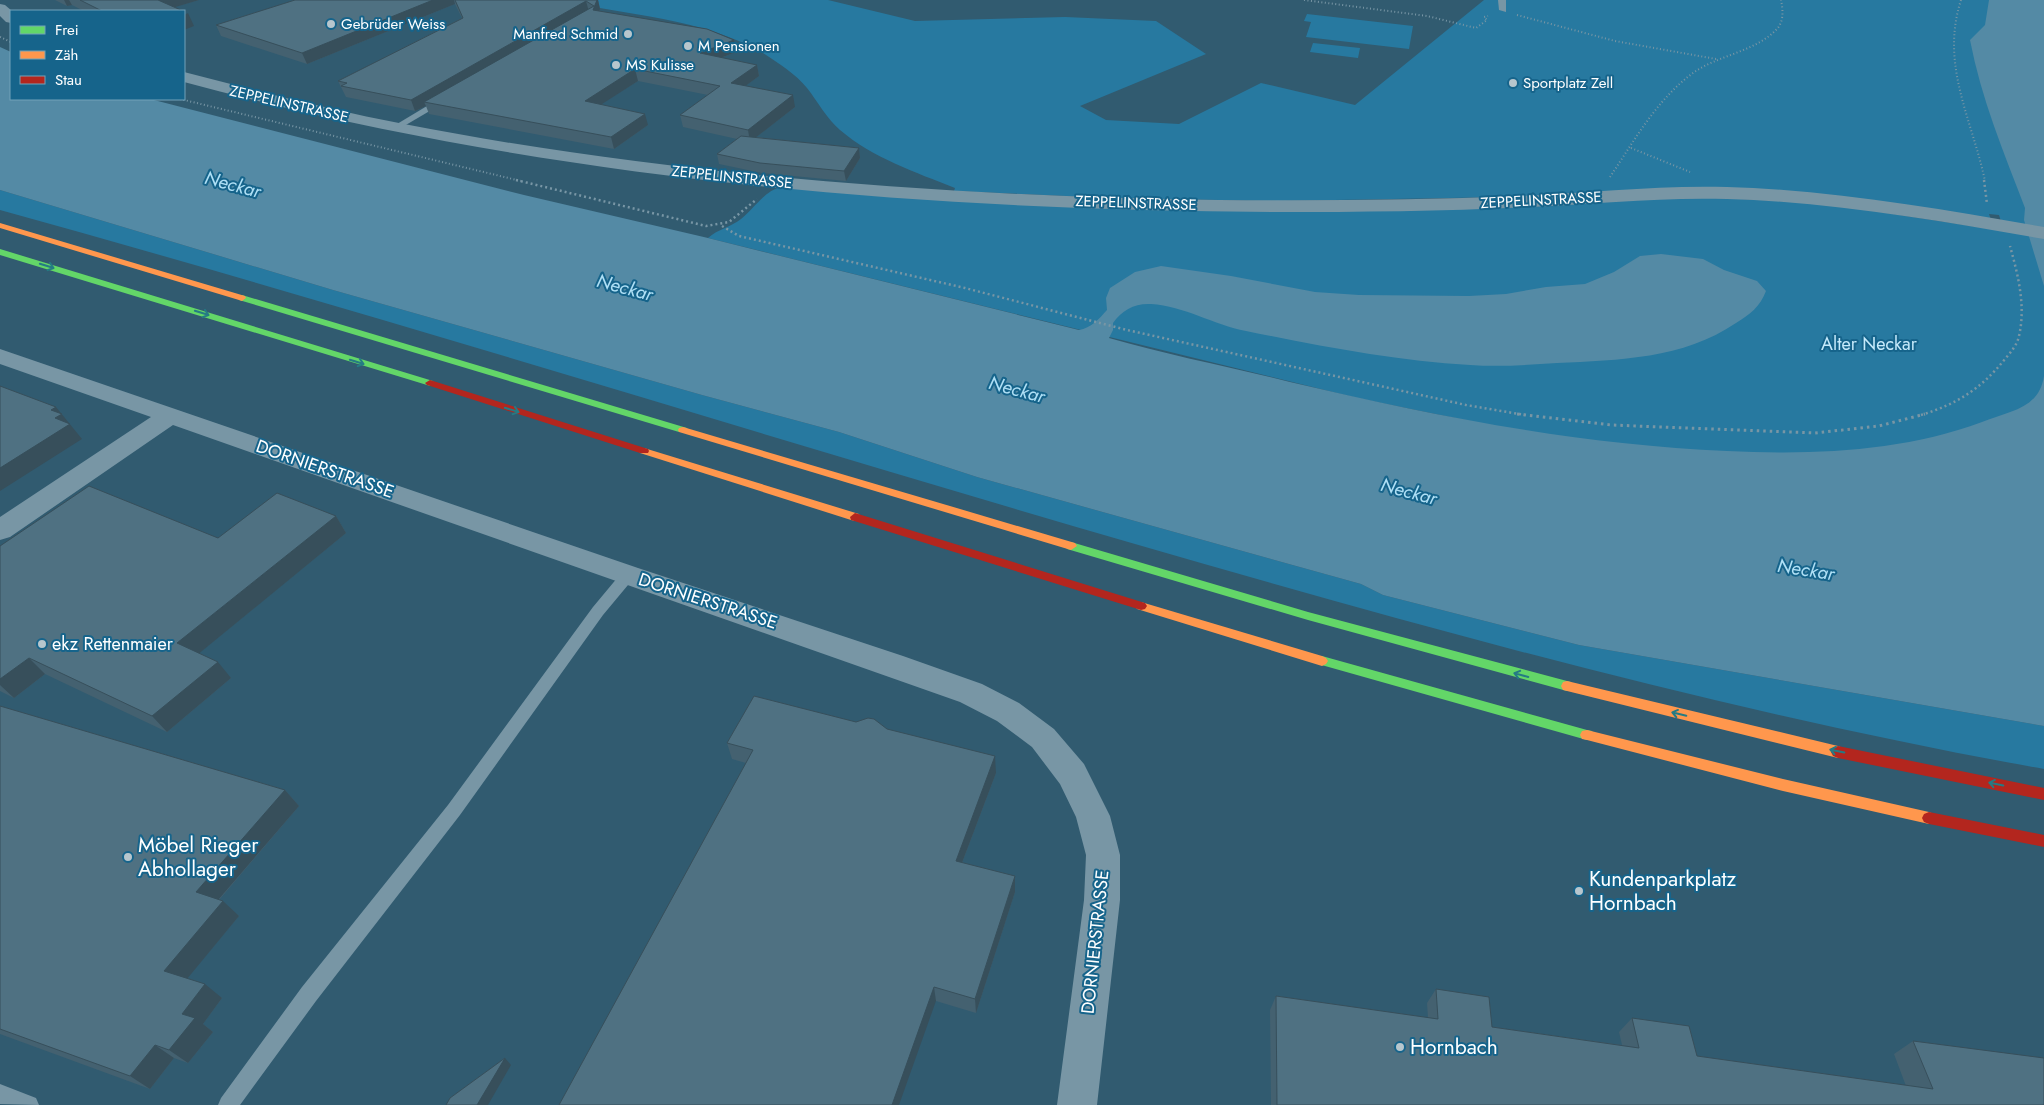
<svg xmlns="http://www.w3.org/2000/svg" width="2044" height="1105" font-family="Jost,sans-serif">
<rect width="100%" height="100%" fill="#315b70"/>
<g fill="#2779a0">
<path d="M558,0H828L915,21L1065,17L1156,21L1206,54L1080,106L1106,120L1179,124L1261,83L1355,105L1484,0H2044V505L1509,429L1357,398L708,238C718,229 731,227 741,219C754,209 764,191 781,187L1057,206L1702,197L1822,203L2004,231L1999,215L1989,214L1991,220L1837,197H1506L1277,201L1111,198L954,191L955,188C915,172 873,158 840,130C827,119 818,102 807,88C796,74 778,63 763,53C702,18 626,15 558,0Z"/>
<path d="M1307,14L1413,26L1409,49L1306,37L1311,22L1304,21Z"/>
<path d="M1313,43L1360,48L1358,58L1310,52Z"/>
<path d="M0,190L333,290L702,395L839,432L977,477L1361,584L1383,595L1579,645L2044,726V769C1736,714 1435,631 1135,544C756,434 380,315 0,210Z"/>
</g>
<g fill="#548aa5">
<path d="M1989,0H2044V286L2024,220L2025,208C2004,153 1981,98 1970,40L1985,25Z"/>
<path d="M0,47L11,52V99H150L524,195L708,238L1079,330C1091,328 1099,319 1107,310L1106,298L1110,288L1135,272L1161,266L1231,276L1315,292L1359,295L1469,296L1506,294L1546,287L1585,284L1614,272L1640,256L1661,254L1703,259L1724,270L1757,281L1766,291C1760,307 1750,314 1736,323C1683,359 1619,360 1557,363C1528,365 1499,367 1470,365C1395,361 1320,346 1246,331C1214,325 1184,306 1151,304C1135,303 1122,310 1113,323V330L1109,338C1168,355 1230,367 1290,382C1434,416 1579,445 1727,451C1813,455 1901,452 1982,422C2010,411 2039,409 2044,376V726L1579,645L1383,595L1361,584L977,477L839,432L702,395L333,290L0,190Z"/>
</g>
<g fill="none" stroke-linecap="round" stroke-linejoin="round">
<g stroke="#7896a5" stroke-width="2" stroke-dasharray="1 2.5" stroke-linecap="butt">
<path d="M1304,0L1427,16L1476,28L1487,20L1484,17L1488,16"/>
<path d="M1961,0C1940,65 1972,119 1985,181"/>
<path d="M1517,15L1615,41L1716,59"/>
<path d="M0,37L11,42"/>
<path d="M180,99L521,181"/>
<path d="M1631,148L1690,172"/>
<path d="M1610,177C1634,141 1657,99 1693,73C1718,55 1755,52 1777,29C1784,21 1783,10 1781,0"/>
</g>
<g stroke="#7896a5" stroke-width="2.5" stroke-dasharray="2 3" stroke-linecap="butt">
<path d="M516,180L706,226L729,222L757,199"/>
<path d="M1984,180L1987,204"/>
<path d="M722,226L739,236L965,288L1127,330L1466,405L1525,415"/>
<path d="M1921,415C1957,404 1981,389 2005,359C2011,352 2017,345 2019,336C2026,306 2018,275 2010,246"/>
</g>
<path stroke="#7896a5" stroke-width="3" stroke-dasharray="2.5 4" stroke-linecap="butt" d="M1517,414L1611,425L1815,433L1879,426L1925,414"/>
<g fill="#7896a5" fill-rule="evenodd">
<path d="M1498,0H1506V12L1499,10Z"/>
<path d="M442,97L445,98V102L399,129L392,127Z"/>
<path d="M628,570L635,575L633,579L603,615L460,815L316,1001L240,1105H218L221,1098L302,987L448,805L593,607L623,571Z"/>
<path d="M0,1084L36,1098L39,1105L0,1104Z"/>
</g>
<g fill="#7896a5" fill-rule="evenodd">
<path d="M0,4L5,5L12,11L11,23L6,22L0,16Z"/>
<path d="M184,72C257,91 330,110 404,124C671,176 947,196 1219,200C1319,201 1419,200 1520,196C1589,193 1658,185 1727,187C1833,190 1939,209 2044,227V239C1939,221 1833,202 1727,199C1661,197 1595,204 1529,207C1444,211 1360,212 1275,212C908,210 539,178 184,82Z"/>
<path d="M0,349L638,568L903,656L982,684L1019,703L1054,729L1084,764L1110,816L1120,855V900L1097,1105H1057L1084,900L1086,855L1076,817L1060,784L1032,747L997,721L960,702L173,425L10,537L0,540V517L151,417L0,364Z"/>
</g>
<g fill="#63d668" fill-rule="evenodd">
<path d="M0,249L433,381L435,383L430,386L427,385L0,255Z"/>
<path d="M242,295L687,428L688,430L687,432H679L239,300L238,298Z"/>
<path d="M1071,542L1308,612L1567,681L1571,682L1573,686L1571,690L1567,691L1308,620L1067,549L1065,546Z"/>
<path d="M1322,656L1587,730L1592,731L1594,735L1592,739L1587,740L1318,664L1316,661L1318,658Z"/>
</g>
<g fill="#ff974d" fill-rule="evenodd">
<path d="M0,223L245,296L246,298L242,301L239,300L0,228Z"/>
<path d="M683,427L1075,543L1077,546L1071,550L679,432L678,430L679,428Z"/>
<path d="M644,448L859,514L860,517L855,521L851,520L640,453L639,451Z"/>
<path d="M1141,602L1322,656L1326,658L1328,661L1326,664L1322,666L1137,609L1135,606L1137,603Z"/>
<path d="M1567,681L1838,746L1843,748L1845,752L1843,756L1838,758L1567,691L1563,690L1561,686L1563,682Z"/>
<path d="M1587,730L1783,779L1929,812L1934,814L1936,818L1934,822L1929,824L1783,791L1587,740L1582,739L1580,735L1582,731Z"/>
</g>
<g fill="#b3261e" fill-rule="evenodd">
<path d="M430,380L648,449L649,451L648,453H640L427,385L425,383Z"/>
<path d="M855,513L1145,603L1147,606L1145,609L1141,610L851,520L850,517Z"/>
<path d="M1838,746L2044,788V800L1838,758L1833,756L1831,752L1833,748Z"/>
<path d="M1929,812L2044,835V847L1929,824L1924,822L1922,818L1924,814Z"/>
</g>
</g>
<g fill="#446170">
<path d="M55,0H199L174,7L183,11H84L72,5L67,6Z"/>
<path d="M295,0H598L600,9V11L734,40L736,52L721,58L757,65L759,76L745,86L795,107L756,137L859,148L860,158L846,181L762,173L719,164L717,154L737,139L683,127L680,115L708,95L638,81L601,104L648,125L614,149L429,114L426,106L415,111L346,97L338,81L462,18L455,4L307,64L221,36L216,25Z"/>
<path d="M336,516L346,533L199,653L231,678L167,732L45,674L14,698L0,691V546L218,538Z"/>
<path d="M0,706L285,790L299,806L219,900L239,916L187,978L222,998L203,1024L213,1032L188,1063L174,1058L150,1089L0,1034Z"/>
<path d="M887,729L996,773L962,863L1015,892L976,1013L936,1001L746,763L732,759L727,743Z"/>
<path d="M1436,989L1492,1027L1622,1045L1619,1032L1632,1018L1697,1056L1906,1086L1894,1054L1913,1041L2044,1105H1271L1270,1010L1276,996L1428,1018L1427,1003Z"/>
</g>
<g fill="#374f5b">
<path d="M64,0H69L72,5L67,6Z"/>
<path d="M156,0H199L162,11Z"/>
<path d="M433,0H454L455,4L307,64L302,53Z"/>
<path d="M597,0H598L600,9L596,21L593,10Z"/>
<path d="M586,1L589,12L424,102L426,106L415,111L411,100Z"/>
<path d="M188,13L194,26L184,30V15Z"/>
<path d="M734,40L736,52L702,65L700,53Z"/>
<path d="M757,65L759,76L733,95L731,83Z"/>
<path d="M635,69L638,81L588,113L585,101Z"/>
<path d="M793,95L795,107L750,142L748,130Z"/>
<path d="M645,114L648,125L614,149L611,137Z"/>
<path d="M859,148L860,158L846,181L844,171Z"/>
<path d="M56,407L82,439L0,491V468L55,418L51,410Z"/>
<path d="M336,516L346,533L191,660L177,643Z"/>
<path d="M29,658L45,674L14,698L0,685V679Z"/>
<path d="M218,662L231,678L167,732L152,716Z"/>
<path d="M995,756L996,773L957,876L956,861Z"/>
<path d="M285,790L299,806L212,907L196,892Z"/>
<path d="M1015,876V892L976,1013L975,999Z"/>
<path d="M223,901L239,916L182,985L164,971Z"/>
<path d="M205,984L222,998L203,1024L213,1032L188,1063L169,1050L182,1014Z"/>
<path d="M934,987L936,1001L899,1105H892Z"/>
<path d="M155,1045L174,1058L150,1089L130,1076Z"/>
<path d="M505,1058L511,1065L488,1105H477Z"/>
</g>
<g fill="#4f7182" stroke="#374f5b">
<path d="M80,0H158L183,11H102Z"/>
<path d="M295,0H433L302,53L216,25Z"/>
<path d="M455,0H597L593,10L707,29L734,40L700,53L757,65L731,83L793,95L748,130L680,115L720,86L635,69L585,101L645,114L611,137L424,102L594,6L586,1L411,100L341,86L347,83L338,81L463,18Z"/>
<path d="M741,136L859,148L844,171L760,163L717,154Z"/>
<path d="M0,386L56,407L51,410L62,414L55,418L70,424L0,468Z"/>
<path d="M89,486L218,538L277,493L336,516L177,643L218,662L152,716L29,658L0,679V546Z"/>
<path d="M754,696L856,722L868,718L874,719L887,729L995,756L956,861L1015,876L975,999L934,987L892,1105H559L753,750L727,743Z"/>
<path d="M0,706L285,790L196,892L223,901L164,971L205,984L182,1014L195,1018L169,1050L155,1045L130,1076L0,1029Z"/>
<path d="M1436,989L1489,997L1492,1027L1639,1048L1632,1018L1689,1026L1697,1056L1933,1089L1913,1041L2044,1058V1105H1277L1276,996L1438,1019Z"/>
<path d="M505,1058L477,1105H446L450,1098Z"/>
</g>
<defs><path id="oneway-shaft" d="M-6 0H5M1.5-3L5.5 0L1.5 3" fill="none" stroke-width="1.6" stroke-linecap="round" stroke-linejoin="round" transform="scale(1.25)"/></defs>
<g stroke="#257b84">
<use href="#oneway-shaft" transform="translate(47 266) rotate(17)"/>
<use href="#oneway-shaft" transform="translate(202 313) rotate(17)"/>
<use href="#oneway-shaft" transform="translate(357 362) rotate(17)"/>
<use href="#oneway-shaft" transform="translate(512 410) rotate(17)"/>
<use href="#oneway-shaft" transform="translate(1521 675) rotate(-165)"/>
<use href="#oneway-shaft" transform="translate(1679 714) rotate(-167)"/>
<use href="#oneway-shaft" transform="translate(1837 751) rotate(-168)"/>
<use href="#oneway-shaft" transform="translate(1996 784) rotate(-168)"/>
</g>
<g fill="#b7c6cd" stroke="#16648b" stroke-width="2">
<circle cx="331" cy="24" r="5"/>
<circle cx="628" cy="34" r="5"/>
<circle cx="688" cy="46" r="5"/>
<circle cx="616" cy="65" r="5"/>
<circle cx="1513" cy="83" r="5"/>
<circle cx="42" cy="644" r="5"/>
<circle cx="128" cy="857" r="5"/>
<circle cx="1579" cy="891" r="5"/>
<circle cx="1400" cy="1047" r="5"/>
</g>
<g text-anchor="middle" stroke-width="4" stroke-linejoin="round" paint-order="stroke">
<g font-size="15" fill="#fff" stroke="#16648b" text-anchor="start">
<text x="341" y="29">Gebrüder Weiss</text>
<text x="618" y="39" text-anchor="end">Manfred Schmid</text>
<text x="698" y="51">M Pensionen</text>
<text x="626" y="70">MS Kulisse</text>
<text x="1523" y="88">Sportplatz Zell</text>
</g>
<g font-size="15" fill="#fff" stroke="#16648b">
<text transform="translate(289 104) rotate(13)" y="5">ZEPPELINSTRASSE</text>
<text transform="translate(732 177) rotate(6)" y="5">ZEPPELINSTRASSE</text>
<text transform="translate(1541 200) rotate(-3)" y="5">ZEPPELINSTRASSE</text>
<text transform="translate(1136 203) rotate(2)" y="5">ZEPPELINSTRASSE</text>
</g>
<g font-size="18" fill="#c5eafb" stroke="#16648b">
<text x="1869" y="350">Alter Neckar</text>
</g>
<g font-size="18" fill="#fff" stroke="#16648b">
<text transform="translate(325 469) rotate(19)" y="6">DORNIERSTRASSE</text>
<text transform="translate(708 601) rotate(18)" y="6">DORNIERSTRASSE</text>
<text transform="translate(1095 942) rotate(-84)" y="6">DORNIERSTRASSE</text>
</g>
<g font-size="18" fill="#fff" stroke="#16648b" text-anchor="start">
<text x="52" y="650">ekz Rettenmaier</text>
</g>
<g font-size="19" font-style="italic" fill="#afe0f6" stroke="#16648b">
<text transform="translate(233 184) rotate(15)" y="7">Neckar</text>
<text transform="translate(625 287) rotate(15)" y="7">Neckar</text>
<text transform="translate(1017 389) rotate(15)" y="7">Neckar</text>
<text transform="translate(1409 491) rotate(15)" y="7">Neckar</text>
<text transform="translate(1806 569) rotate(9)" y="7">Neckar</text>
</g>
<g font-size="21" fill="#fff" stroke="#16648b" text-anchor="start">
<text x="138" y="852">Möbel Rieger<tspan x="138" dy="24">Abhollager</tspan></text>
<text x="1589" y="886">Kundenparkplatz<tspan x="1589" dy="24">Hornbach</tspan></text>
<text x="1410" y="1054">Hornbach</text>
</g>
</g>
<rect x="10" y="10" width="175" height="90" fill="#16648b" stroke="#73a2b9"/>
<rect x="20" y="26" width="25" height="8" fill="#63d668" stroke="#73a2b9"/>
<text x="55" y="35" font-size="15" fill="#ffffff">Frei</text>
<rect x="20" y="51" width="25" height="8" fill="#ff974d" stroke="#73a2b9"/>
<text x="55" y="60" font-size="15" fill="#ffffff">Zäh</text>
<rect x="20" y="76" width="25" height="8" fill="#b3261e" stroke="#73a2b9"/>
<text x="55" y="85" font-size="15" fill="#ffffff">Stau</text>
</svg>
